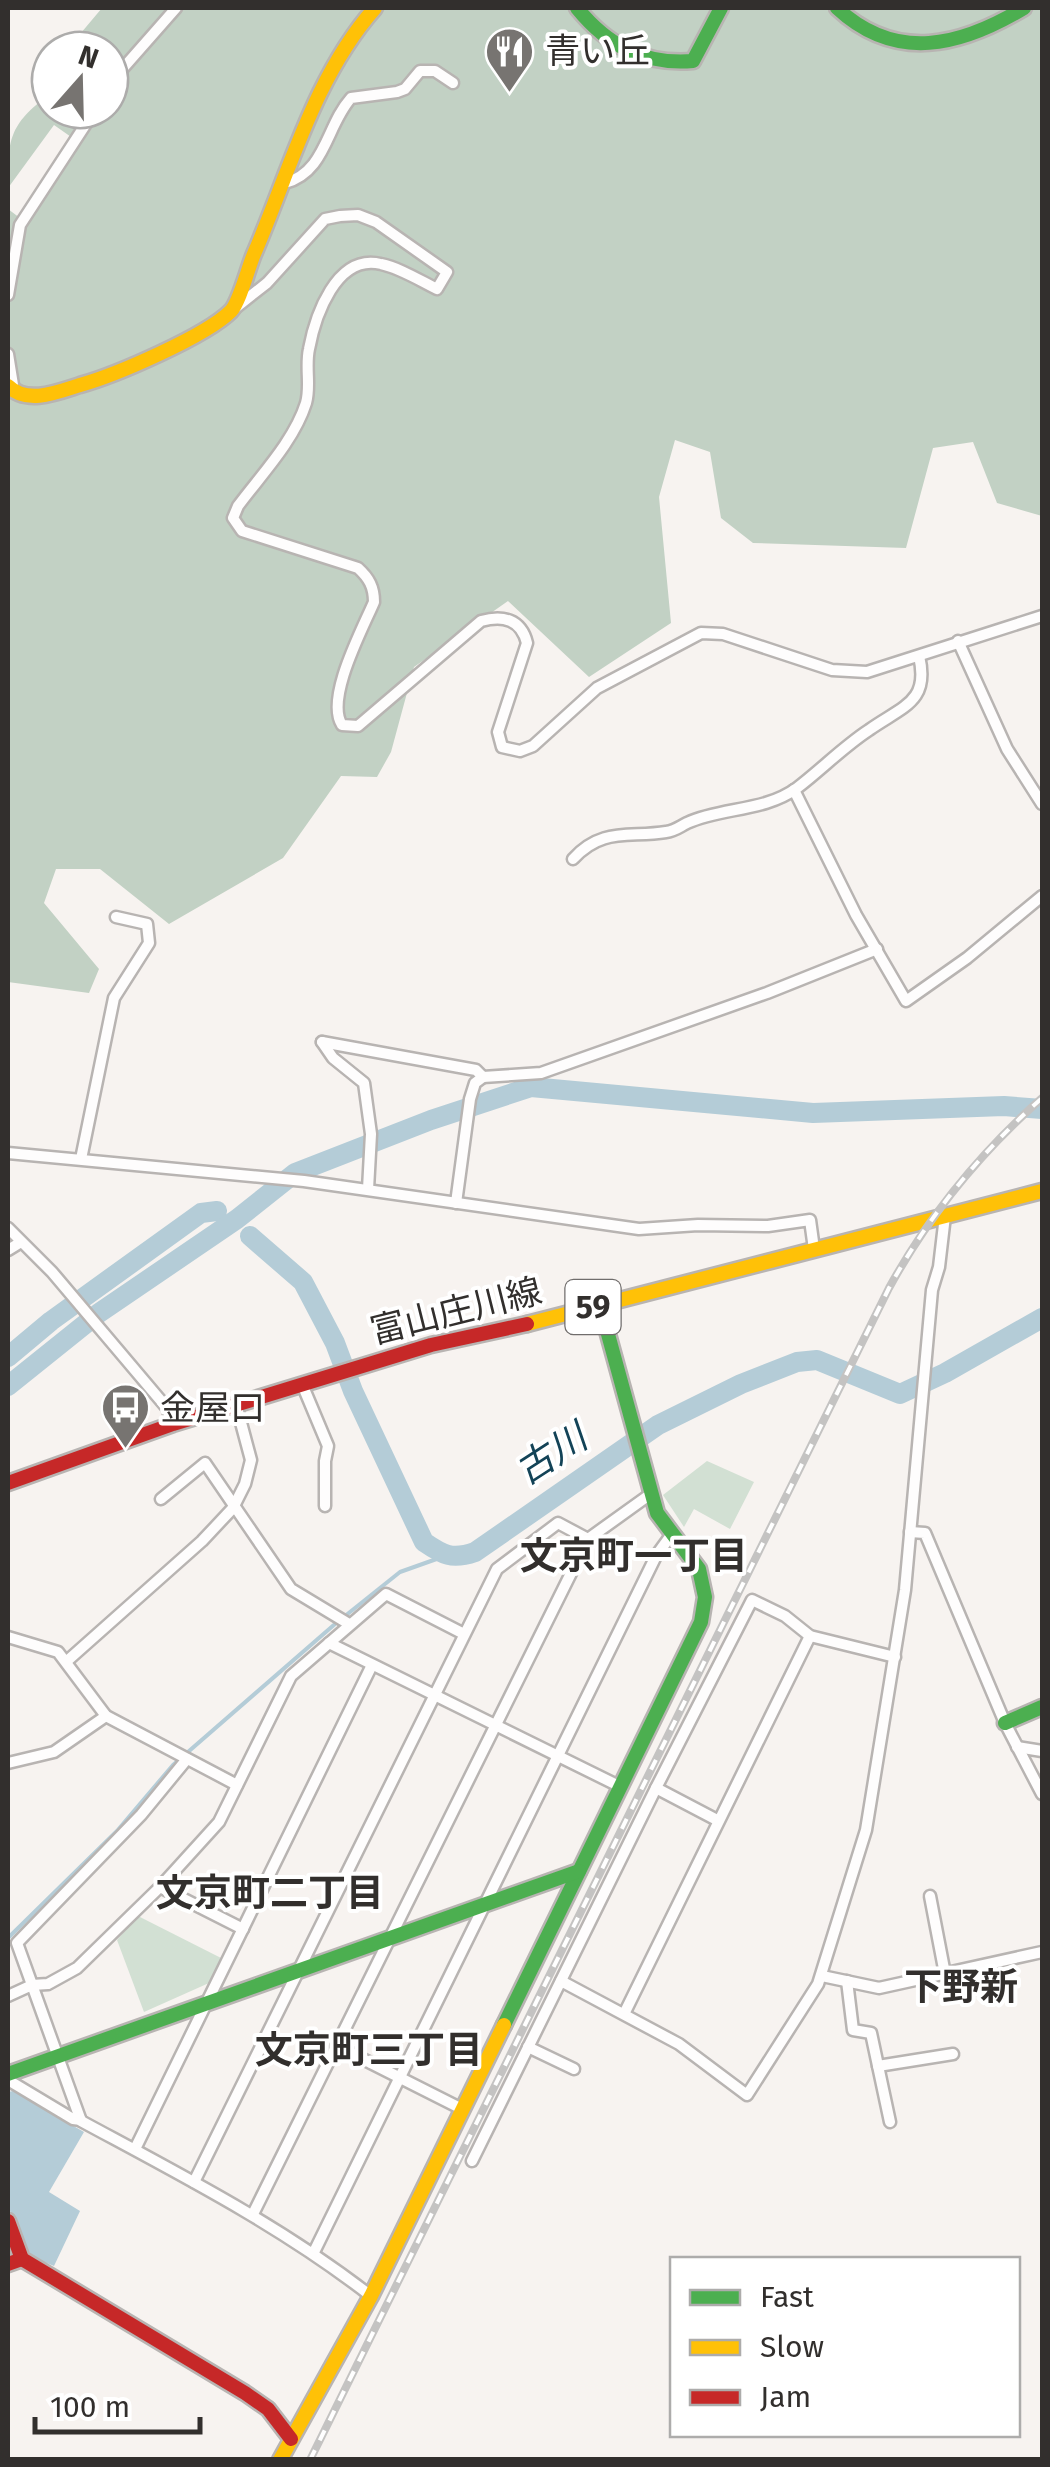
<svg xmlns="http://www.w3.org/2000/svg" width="1050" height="2467" font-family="'Fira Sans','Noto Sans JP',sans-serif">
<rect width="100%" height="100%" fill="#f7f3f0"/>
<g fill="#d2e0d3">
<path d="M707,1461L754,1482L730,1529L694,1509L684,1527L663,1495Z"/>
<path d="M138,1916L227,1961L209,1983L144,2012L117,1940Z"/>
</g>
<path fill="#c2d1c4" d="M102,8H1042V516L997,503L973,442L933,448L906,548L753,543L721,518L710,452L675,440L659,497L671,623L589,677L508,601L414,667L391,752L377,777L341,776L283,858L169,924L100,869H56L44,903L99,969L89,993L8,982V209L20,218L74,139L54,125L8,188C8,140 8,125 50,94V110H110V50H71L70,46Z"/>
<path fill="#b4ccd7" d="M13,2091L84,2132L49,2192L80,2211L54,2266C41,2261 29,2255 21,2243C0,2208 8,2134 8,2092Z"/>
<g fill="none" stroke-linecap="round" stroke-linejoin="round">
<path stroke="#b4ccd7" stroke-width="4" d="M8,1938L117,1831L173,1765L335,1624L400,1572L445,1556"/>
<g stroke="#b4ccd7" stroke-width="20">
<path d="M250,1236L303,1282L335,1343L353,1391L424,1542C443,1555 452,1560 475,1552L658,1425L741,1384L797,1362L817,1360L900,1394L945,1373L1042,1318"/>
<path d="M8,1357L51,1321L201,1213L217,1211"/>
<path d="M8,1386L99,1313L237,1219L295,1173L431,1120L531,1087L813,1113L1004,1106L1042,1109"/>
</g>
<defs>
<g id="street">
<path d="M110,83L176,8"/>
<path d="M285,183C326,172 326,126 351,98L397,92L405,89L420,71H435L453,83"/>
<path d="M8,295L20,225L95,110"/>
<path d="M234,309L267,283L325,219L340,216L358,215L376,222L447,272L437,289C419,280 400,268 381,264C336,253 315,317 309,349C305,367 311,386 306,403C294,441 261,475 238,506L233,518L242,531L358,568C369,578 374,587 374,602C362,630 325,699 342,725L358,726L481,621C503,615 521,619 527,643L498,732L502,747L520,751L533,746L597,688L701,633L723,634L832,670L867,672L1042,616"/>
<path d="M8,354L14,391"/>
<path d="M958,641L1007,749L1042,804"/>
<path d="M794,790L856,915L906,1001L967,958L1042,896"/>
<path d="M573,859C602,827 629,838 666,832C675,831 679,827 687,823C722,807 764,812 797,788C822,769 843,747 869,730C903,706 930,702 919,656"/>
<path d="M322,1042L476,1070L483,1077L541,1073L767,993L877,949"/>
<path d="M322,1042L333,1058L364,1083L371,1134L368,1189"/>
<path d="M8,1153L304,1181L639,1229L698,1225L768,1226L810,1220L814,1249"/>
<path d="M81,1159L114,998L149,943L147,924L116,917"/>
<path d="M456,1203L470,1099L475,1083L483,1077"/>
<path d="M8,1228L52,1272L167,1408L173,1424"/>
<path d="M8,1250L21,1242"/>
<path d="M302,1384L328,1446L325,1461V1506"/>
<path d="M161,1499L205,1463L291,1589L349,1624"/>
<path d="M910,1532L925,1533L1005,1723L1042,1794"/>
<path d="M8,1637L58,1652L106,1716L237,1785"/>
<path d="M329,1643L621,1787"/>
<path d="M67,1661L202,1541L233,1508L245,1484L251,1460L236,1404"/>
<path d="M1017,1747L1042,1751"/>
<path d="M187,1759L141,1815L17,1943L81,2121C181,2175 281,2226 371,2296"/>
<path d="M8,1763L54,1752L106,1716"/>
<path d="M717,1820L656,1788L752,1600L785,1616L810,1636L895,1657"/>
<path d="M160,1887L243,1929"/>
<path d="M930,1896L945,1974"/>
<path d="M822,1976L879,1988L1042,1952"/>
<path d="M561,1981L679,2044L747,2095L818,1984L866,1830L905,1590L932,1290L939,1267L945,1216"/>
<path d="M847,1981L853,2030L871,2033L890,2122"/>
<path d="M8,1996L32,1985L48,1984L77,1968L160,1887L219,1822L291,1676L386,1594L464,1634"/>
<path d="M625,2012L810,1636"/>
<path d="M337,2046L462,2109"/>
<path d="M528,2047L574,2069"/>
<path d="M878,2066L953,2054"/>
<path d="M8,2080L73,2119L81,2120"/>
<path d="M135,2149L372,1665"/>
<path d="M472,2161L656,1788"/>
<path d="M194,2182L497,1569L558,1523L588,1539"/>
<path d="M253,2214L588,1539L652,1493"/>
<path d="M314,2252L656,1556L672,1534"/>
</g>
<g id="fast">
<path d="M577,8C608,46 644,65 693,61L721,8"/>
<path d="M837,8C896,63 961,46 1024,8"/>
<path d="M1005,1723L1042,1707"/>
<path d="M504,2025L701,1622L705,1597L699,1569L657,1513L600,1305"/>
<path d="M8,2074L579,1871"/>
</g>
<g id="slow">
<path d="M8,386C27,405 58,392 80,385C116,375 206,336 231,311C240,301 248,268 254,254C290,171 314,77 375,8"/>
<path d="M527,1324L1042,1191"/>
<path d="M280,2460L371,2296L504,2025"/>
</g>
<g id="jam">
<path d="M8,1483L173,1424L431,1345L527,1324"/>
<path d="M8,2221L22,2259L245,2393L268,2409L291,2439"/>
<path d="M8,2264L22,2259"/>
</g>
</defs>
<use href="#street" stroke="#b8b4b2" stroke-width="15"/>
<use href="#fast" stroke="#b8b4b2" stroke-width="19"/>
<use href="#slow" stroke="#b8b4b2" stroke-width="19"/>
<use href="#jam" stroke="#b8b4b2" stroke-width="19"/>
<use href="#street" stroke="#fefdfd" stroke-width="10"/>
<use href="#fast" stroke="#4caf50" stroke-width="14"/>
<use href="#slow" stroke="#ffc107" stroke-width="14"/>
<use href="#jam" stroke="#c62828" stroke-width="14"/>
<defs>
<path id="rail" d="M310,2460L889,1288C929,1215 980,1153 1042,1098"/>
</defs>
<use href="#rail" stroke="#c4c3c2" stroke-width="8"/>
<use href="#rail" stroke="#fff" stroke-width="4" stroke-dasharray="11" stroke-linecap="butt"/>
</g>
<defs>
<symbol id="restaurant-pin" viewBox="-11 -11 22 30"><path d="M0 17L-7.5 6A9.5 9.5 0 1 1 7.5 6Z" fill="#777471" stroke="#fff"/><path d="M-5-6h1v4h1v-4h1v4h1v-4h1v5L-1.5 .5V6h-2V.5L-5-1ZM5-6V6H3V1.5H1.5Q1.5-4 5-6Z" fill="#fff"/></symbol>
<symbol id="bus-pin" viewBox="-11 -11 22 30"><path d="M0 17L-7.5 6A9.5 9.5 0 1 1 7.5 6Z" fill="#777471" stroke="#fff"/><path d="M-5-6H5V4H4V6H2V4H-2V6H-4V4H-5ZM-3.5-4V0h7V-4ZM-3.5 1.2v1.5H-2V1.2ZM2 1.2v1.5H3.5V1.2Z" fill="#fff"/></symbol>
</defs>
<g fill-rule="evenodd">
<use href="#restaurant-pin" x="482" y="24" width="55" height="75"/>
<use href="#bus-pin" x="98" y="1380" width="55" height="75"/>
</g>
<g text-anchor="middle" stroke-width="8" stroke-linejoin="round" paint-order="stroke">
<rect fill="#fff" stroke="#706d6c" stroke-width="2.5" x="565.5" y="1280" width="55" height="54" rx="8"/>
<g font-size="32" font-weight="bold" fill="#322f2d">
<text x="593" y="1318">59</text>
</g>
<g font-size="35" fill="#322f2d" stroke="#fff" text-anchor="start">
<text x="545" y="63">青い丘</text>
<text x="160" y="1420">金屋口</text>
</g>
<g font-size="35" fill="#322f2d" stroke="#fff">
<text transform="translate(456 1311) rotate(-14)" y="12">富山庄川線</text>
</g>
<g font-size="38" font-style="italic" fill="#134357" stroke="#fff">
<text transform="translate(551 1454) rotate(-33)" y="13">古川</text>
</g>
<g font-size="38" font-weight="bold" fill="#322f2d" stroke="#fff">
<text x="634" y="1569">文京町一丁目</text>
<text x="270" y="1906">文京町二丁目</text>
<text x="961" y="2000">下野新</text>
<text x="369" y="2063">文京町三丁目</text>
</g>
</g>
<rect width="1050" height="2467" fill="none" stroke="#322f2d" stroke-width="20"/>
<rect x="670" y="2257" width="350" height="180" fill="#ffffff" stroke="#adacab" stroke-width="2.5"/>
<rect x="690" y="2290" width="50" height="15" fill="#4caf50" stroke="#adacab" stroke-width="2.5"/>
<text x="760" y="2307" font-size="30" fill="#322f2d">Fast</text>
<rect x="690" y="2340" width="50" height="15" fill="#ffc107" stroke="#adacab" stroke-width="2.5"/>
<text x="760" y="2357" font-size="30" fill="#322f2d">Slow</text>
<rect x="690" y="2390" width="50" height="15" fill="#c62828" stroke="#adacab" stroke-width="2.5"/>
<text x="760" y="2407" font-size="30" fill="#322f2d">Jam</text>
<g transform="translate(80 80) rotate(20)"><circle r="48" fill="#ffffff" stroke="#adacab" stroke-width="2.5"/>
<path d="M0-8L18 38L0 25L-18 38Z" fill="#777471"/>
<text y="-15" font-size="28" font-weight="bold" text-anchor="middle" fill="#322f2d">N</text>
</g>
<path d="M35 2417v15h165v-15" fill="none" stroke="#322f2d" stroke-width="5"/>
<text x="50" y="2417" font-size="30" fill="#322f2d" stroke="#ffffff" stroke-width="8" paint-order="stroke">100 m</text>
</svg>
